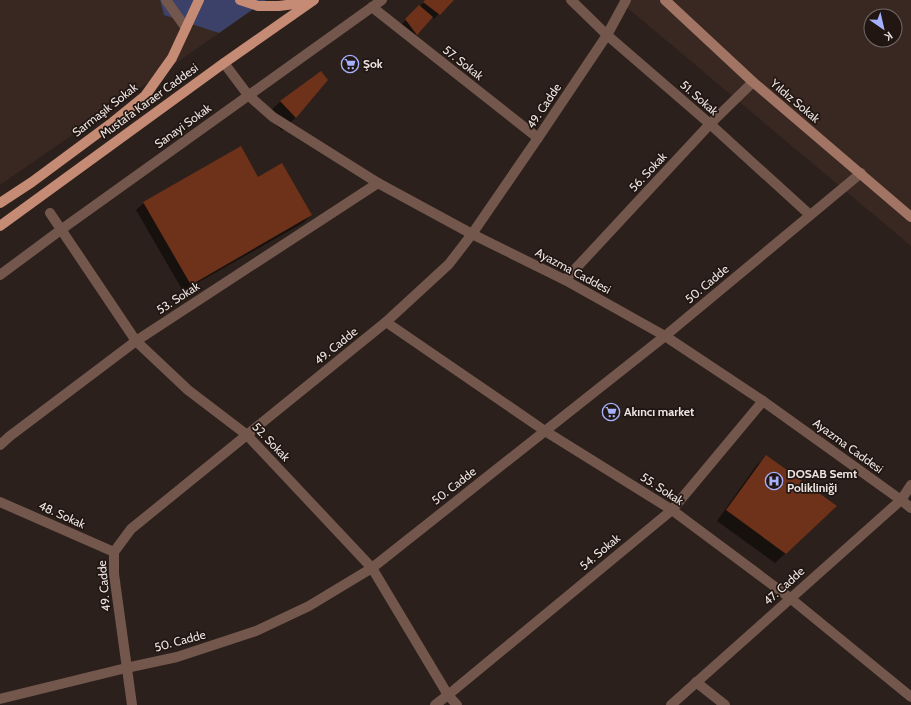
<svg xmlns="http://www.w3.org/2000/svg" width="911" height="705" font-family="Cabin,sans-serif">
<rect width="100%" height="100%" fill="#2b201b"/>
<g fill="#392821" fill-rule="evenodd">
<path d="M0,0H267L0,185Z"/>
<path d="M618,0H911V246ZM871,16H895V40H871Z"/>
</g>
<path fill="#3b4168" d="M160,0H266L219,33L164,15Z"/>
<g fill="#0007">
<path d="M426,0H452L434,19L431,17L412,39L401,25Z"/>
<path d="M321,72L296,117L282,131L266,115L280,102Z"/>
<path d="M144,203L311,215L303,223L183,291L136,210Z"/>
<path d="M766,457L836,507L775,563L717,521L756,466Z"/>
</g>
<g fill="#6e3119">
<path d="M425,0H454L440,15L423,2Z"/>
<path d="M419,5L433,17L417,35L405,19Z"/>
<path d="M321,71L328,80L296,118L280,101Z"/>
<path d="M241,146L258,177L282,163L312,215L191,285L143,202Z"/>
<path d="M766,455L837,506L786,554L726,510Z"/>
</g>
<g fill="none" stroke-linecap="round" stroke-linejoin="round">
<g stroke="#74574c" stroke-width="10">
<path d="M166,0L186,28"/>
<path d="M571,0L607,35L710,124L810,215"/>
<path d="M372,7L538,138"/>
<path d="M224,63L248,95L273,117L378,183L472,234L565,280L665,336L763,401L901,500L911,508"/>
<path d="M50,213L136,341L188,390L247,435L372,568L448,695L457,705"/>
<path d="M0,275L62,229L382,0"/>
<path d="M565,280L710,124L753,82"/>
<path d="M386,322L545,431L672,510L790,598L911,697"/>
<path d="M0,445L10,436L136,341L378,183"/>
<path d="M0,502L114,552"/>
<path d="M696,682L725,705"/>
<path d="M0,699L126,668L177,657L256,631L309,606L372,568L665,336L861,173"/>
<path d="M132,705L114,574V552L131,529L386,322L449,264L472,234L538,138L607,35L626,0"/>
<path d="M435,705L448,695L672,510L763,401"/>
<path d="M671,705L901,500L911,485"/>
</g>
<path stroke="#a27463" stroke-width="10" d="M665,0L753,82L911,217"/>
<g stroke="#c68b74" stroke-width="10">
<path d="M240,0L258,6H279L309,2"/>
<path d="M0,203L32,182L113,122L145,96L172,58L199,0"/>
<path d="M0,226L224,63L314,0"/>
</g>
</g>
<defs>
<symbol id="supermarket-ring" viewBox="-11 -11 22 22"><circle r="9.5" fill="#211612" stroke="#a5b1fc" stroke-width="1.5"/><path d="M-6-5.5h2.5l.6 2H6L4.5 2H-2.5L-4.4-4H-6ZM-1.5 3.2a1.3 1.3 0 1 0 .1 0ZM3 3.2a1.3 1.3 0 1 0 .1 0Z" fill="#a5b1fc"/></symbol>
<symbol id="hospital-ring" viewBox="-11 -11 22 22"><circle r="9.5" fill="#211612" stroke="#a5b1fc" stroke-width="1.5"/><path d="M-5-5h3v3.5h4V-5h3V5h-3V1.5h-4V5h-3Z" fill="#a5b1fc"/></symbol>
</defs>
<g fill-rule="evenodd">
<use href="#supermarket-ring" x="340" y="54" width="20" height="20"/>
<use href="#supermarket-ring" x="601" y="402" width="20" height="20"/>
<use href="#hospital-ring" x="764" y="471" width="20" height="20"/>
</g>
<g text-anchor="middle" stroke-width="3.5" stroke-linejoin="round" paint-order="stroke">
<g font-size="12" fill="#ece4e1" stroke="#211612">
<text transform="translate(463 63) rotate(38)" y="4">57. Sokak</text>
<text transform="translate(699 98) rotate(41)" y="4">51. Sokak</text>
<text transform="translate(149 101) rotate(-36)" y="4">Mustafa Karaer Caddesi</text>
<text transform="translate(795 101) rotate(40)" y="4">Yıldız Sokak</text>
<text transform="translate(544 106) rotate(-56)" y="4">49. Cadde</text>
<text transform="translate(105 110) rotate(-38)" y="4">Sarmaşık Sokak</text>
<text transform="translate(183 126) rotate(-36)" y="4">Sanayi Sokak</text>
<text transform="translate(648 172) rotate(-47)" y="4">56. Sokak</text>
<text transform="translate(573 271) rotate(28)" y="4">Ayazma Caddesi</text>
<text transform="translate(707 284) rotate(-40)" y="4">50. Cadde</text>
<text transform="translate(178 298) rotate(-33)" y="4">53. Sokak</text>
<text transform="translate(336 346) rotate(-39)" y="4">49. Cadde</text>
<text transform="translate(271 442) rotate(46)" y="4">52. Sokak</text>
<text transform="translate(848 446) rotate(36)" y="4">Ayazma Caddesi</text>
<text transform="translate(454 486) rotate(-38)" y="4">50. Cadde</text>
<text transform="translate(662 489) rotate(33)" y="4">55. Sokak</text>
<text transform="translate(62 515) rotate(24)" y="4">48. Sokak</text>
<text transform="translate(600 552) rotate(-40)" y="4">54. Sokak</text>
<text transform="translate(104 586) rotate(-95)" y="4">49. Cadde</text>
<text transform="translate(784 586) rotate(-42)" y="4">47. Cadde</text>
<text transform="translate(180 641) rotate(-15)" y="4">50. Cadde</text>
</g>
<g font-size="12" font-weight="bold" fill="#ece4e1" stroke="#211612" text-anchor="start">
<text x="363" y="68">Şok</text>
<text x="624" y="416">Akıncı market</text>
<text x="787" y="478">DOSAB Semt<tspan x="787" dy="14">Polikliniği</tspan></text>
</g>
</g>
<g transform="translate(883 28) rotate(146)"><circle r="19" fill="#211612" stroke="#726865"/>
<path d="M0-3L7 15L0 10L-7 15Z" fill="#a5b1fc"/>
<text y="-6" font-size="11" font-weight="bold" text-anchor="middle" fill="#ece4e1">K</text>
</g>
</svg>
